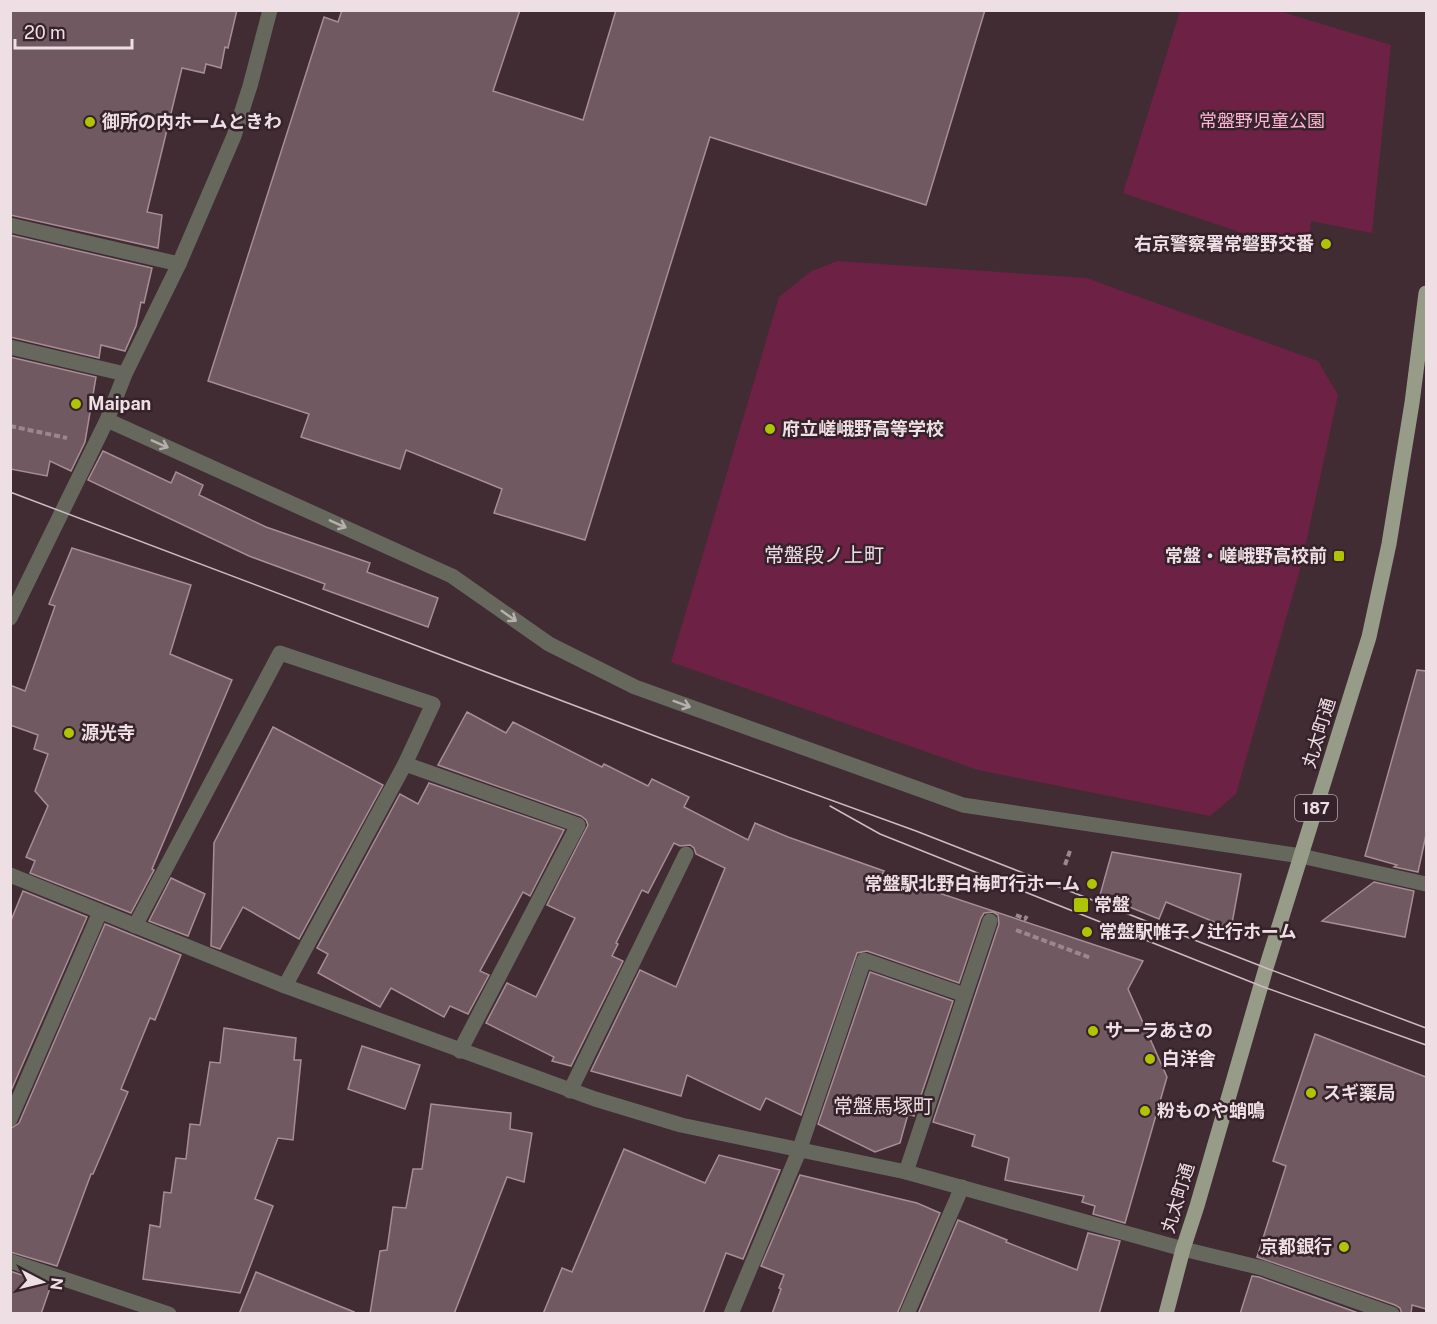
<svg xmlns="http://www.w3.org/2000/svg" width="1437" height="1324" font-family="'Public Sans','Noto Sans JP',sans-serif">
<rect width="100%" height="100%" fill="#412c34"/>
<g fill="#6d2145">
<path d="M1180,11H1279L1391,45L1372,233L1311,221L1308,255L1123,193Z"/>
<path d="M837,261L1086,278L1318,361L1338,395L1301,566L1236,794L1210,816L978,770L671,662L779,297L810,272Z"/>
</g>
<g fill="#715962" stroke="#a78d96" stroke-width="1.5">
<path d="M10,10H237L228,48L225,47L221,68L206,64L204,73L182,68L147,212L162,215L158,248L10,215Z"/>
<path d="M342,10H520L493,91L583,120L616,10H985L926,205L710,137L585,540L494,513L502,489L406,450L400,469L301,437L309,414L208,381L324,17L338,22Z"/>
<path d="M10,235L152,268L144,303L141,302L136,326L125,351L101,345L99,358L10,337Z"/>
<path d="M10,357L96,377L85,442L71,471L50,461L47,476L10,469Z"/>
<path d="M103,451L171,483L176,472L203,485L199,495L266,527L370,563L367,572L438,598L428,627L323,589L325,584L249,556L88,480Z"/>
<path d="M72,548L191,585L170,654L232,680L152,869L154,870L131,913L30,873L35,861L26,857L48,806L35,791L48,754L34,749L38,735L10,725V685L25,691L55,606L49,604Z"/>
<path d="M1417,670L1426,671V835L1418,872L1394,867L1397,865L1365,856Z"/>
<path d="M467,712L506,733L513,722L602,767L604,764L648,786L652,779L689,797L684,807L748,840L755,823L788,837L884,871L882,874L1143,961L1128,989L1167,1077L1125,1223L1093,1214L1095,1206L1082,1202L1084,1196L1005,1180L1009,1158L972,1146L975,1135L933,1122L999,924L998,915L993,912L984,913L981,918L959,983L867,951L857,953L801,1115L766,1098L760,1110L687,1075L681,1096L591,1071L640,970L676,987L725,868L696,854L694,848L690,845L680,846L674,843L648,893L642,890L616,943L618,944L612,956L623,961L571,1066L552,1061L554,1057L486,1023L507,983L536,997L575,918L547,905L588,825L586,820L581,816L438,765Z"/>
<path d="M273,727L383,785L299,939L243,907L220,949L211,946L214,843Z"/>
<path d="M429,783L564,830L530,896L523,892L480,971L489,975L468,1014L450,1006L444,1017L391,988L380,1007L318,973L328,954L317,948L400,794L418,804Z"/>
<path d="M1112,852L1241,874L1231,929L1166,902L1159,919L1100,895Z"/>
<path d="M171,878L205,894L188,936L149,921Z"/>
<path d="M1374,882L1414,891L1405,937L1322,921Z"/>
<path d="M23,891L87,917L10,1093V923Z"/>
<path d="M105,924L181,955L155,1020L150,1018L121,1089L128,1092L93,1174H91L57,1266L10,1252V1129L19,1123Z"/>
<path d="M870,972L953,1001L914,1116L908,1114L900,1143L875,1152L818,1124Z"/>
<path d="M224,1028L296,1038L294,1060H301L293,1140L278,1138L255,1199L273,1206L240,1293L143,1279L150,1225L160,1227L164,1192L171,1193L176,1158L186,1159L190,1124L200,1125L210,1062L220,1063Z"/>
<path d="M1315,1034L1426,1077V1309L1412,1305L1411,1314H1402L1400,1308L1395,1305L1257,1257L1286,1166L1273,1161Z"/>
<path d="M362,1046L420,1065L405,1109L348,1089Z"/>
<path d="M431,1104L511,1113L510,1129L532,1133L524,1182L507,1177L454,1314H370L380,1251L387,1250L393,1207L406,1208L413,1169H422Z"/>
<path d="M624,1149L705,1183L719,1155L780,1170L743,1259L726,1253L703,1314H543L562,1268L572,1272Z"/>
<path d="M800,1175L917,1203L940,1213L897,1314H772L781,1289L779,1288L784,1275L761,1266Z"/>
<path d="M958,1220L1007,1240L1006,1242L1077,1270L1088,1233L1120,1241L1099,1314H918Z"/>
<path d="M10,1271L51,1285L41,1314H10Z"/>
<path d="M256,1272L354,1312L353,1314H239Z"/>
<path d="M1252,1276L1259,1277L1361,1314H1240Z"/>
</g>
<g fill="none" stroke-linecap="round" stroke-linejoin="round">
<g stroke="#9a888e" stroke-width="4" stroke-dasharray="6 3" stroke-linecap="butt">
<path d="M10,426L67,438"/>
<path d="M1065,865L1071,848"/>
<path d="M1016,915L1025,919L1027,916"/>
<path d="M1016,930L1091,958"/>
</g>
<g stroke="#66685e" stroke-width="15">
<path d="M10,225L179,264"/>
<path d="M10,347L125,374"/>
<path d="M135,926L280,653L433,704L405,764"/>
<path d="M285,986L405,764L578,825L460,1051"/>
<path d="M570,1091L686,854"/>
<path d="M10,1119L100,912"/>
<path d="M799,1151L864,960L965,995L906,1172"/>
<path d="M907,1314L962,1187"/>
</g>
<g stroke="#66685e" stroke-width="15">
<path d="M107,420L452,576L549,644L635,687L963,805L1301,856L1426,884"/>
<path d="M10,618L107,420L125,374L179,264L234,136L250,86L270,10"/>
<path d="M10,875L285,986L595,1099L681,1125L906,1172L1183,1249L1262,1268L1392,1314"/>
<path d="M965,995L990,921"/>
<path d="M10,1261L169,1314"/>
<path d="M731,1314L799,1151"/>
</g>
<path stroke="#979c88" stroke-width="15" d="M1166,1314L1183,1249L1197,1206L1266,968L1369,637L1389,544L1412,403L1426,293"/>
<g stroke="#ccbcc1" stroke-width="1.5">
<path d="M10,492L663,739L916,831L1266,968L1426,1028"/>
<path d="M830,806L880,834L955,864L1261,986L1426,1045"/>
</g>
</g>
<defs><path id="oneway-shaft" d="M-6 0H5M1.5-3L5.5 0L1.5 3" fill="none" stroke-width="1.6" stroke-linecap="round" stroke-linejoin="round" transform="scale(1.5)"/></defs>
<g stroke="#b8afae">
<use href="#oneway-shaft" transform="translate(160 444) rotate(24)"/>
<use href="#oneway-shaft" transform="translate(338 524) rotate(24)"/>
<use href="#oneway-shaft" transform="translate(509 616) rotate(35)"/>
<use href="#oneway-shaft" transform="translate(682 704) rotate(20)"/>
</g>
<g fill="#afc504" stroke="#36222a" stroke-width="2">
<circle cx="90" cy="122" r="6"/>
<circle cx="1326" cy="244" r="6"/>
<circle cx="76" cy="404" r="6"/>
<circle cx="770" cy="429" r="6"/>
<rect x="1333" y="550" width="12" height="12" rx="3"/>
<circle cx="69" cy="733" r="6"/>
<circle cx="1092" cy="884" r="6"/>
<rect x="1073" y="897" width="16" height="16" rx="3"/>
<circle cx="1087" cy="932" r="6"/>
<circle cx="1093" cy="1031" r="6"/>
<circle cx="1150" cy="1059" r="6"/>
<circle cx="1311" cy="1093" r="6"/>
<circle cx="1145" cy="1111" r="6"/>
<circle cx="1344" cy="1247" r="6"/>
</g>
<g text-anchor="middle" stroke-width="5" stroke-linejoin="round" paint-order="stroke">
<rect fill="#36222a" stroke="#b7a6ac" stroke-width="1.5" x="1295" y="795" width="42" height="26" rx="4.5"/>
<g font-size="16" font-weight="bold" fill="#eedfe4">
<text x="1316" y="814">187</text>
</g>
<g font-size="18" fill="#fbb5cf" stroke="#36222a">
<text x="1262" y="127">常盤野児童公園</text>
</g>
<g font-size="18" font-weight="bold" fill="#eedfe4" stroke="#36222a" text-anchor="start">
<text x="102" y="128">御所の内ホームときわ</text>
<text x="1314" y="250" text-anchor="end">右京警察署常磐野交番</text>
<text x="88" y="410">Maipan</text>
<text x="782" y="435">府立嵯峨野高等学校</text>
<text x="1327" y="562" text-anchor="end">常盤・嵯峨野高校前</text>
<text x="81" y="739">源光寺</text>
<text x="1080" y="890" text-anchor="end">常盤駅北野白梅町行ホーム</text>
<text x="1094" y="911">常盤</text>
<text x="1099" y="938">常盤駅帷子ノ辻行ホーム</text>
<text x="1105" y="1037">サーラあさの</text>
<text x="1162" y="1065">白洋舎</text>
<text x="1323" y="1099">スギ薬局</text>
<text x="1157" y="1117">粉ものや蛸鳴</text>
<text x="1332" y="1253" text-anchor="end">京都銀行</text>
</g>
<g font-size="18" fill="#eedfe4" stroke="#36222a">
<text transform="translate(1319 733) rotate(-73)" y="6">丸太町通</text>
<text transform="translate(1178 1198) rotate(-73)" y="6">丸太町通</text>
</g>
<g font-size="20" fill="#eedfe4" stroke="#36222a">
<text x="824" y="562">常盤段ノ上町</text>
<text x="883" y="1113">常盤馬塚町</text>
</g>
</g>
<rect width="1437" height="1324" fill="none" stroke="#eedfe4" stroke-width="24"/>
<g transform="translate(42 1282) rotate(97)" stroke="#36222a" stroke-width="4.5" paint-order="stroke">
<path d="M0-4.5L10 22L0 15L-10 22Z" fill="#eedfe4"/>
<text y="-9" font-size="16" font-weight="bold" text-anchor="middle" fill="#eedfe4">N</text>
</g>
<path d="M15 39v9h117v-9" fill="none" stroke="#eedfe4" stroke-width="3"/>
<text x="24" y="39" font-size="18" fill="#eedfe4" stroke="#36222a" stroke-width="4.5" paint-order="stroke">20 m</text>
</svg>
